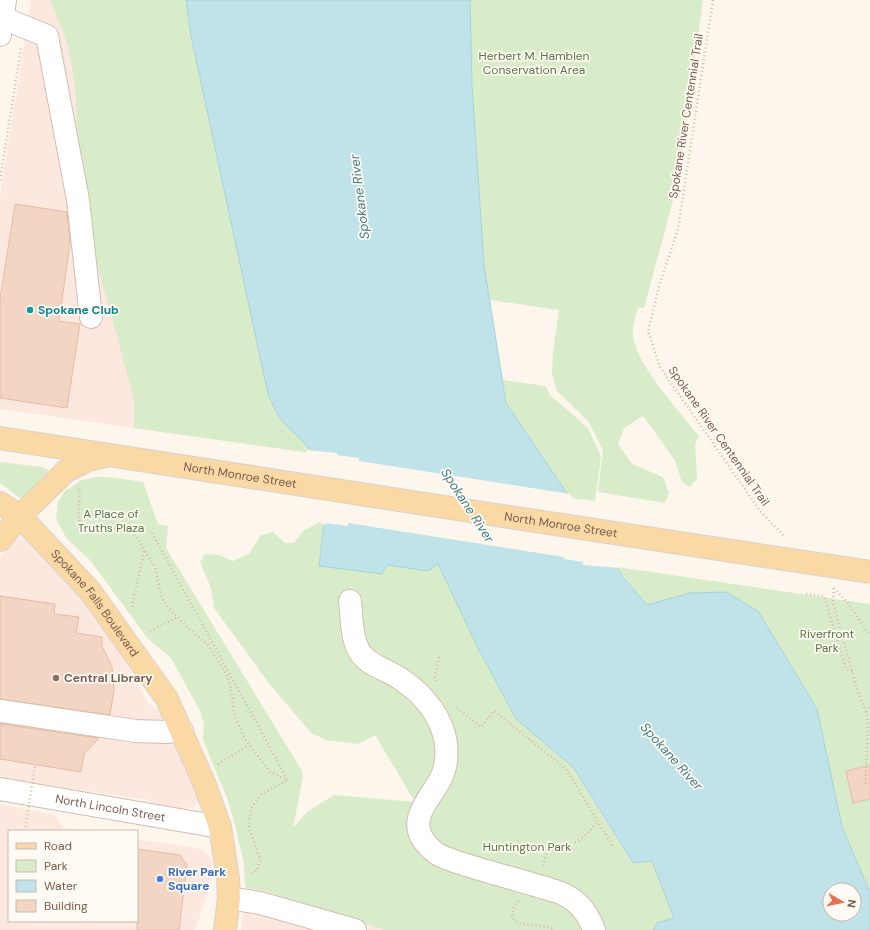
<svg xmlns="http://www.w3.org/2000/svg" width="870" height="930" font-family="'DM Sans',sans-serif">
<rect width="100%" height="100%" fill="#fdf6ec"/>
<g fill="#fde8e0">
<path d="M31,0H176L267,394L276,412L311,453L0,409V196Z"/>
<path d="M19,539L33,540L83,594L88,610L121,655L149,704L163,713L196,788L198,798L197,803L193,807L182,811L155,806L148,800L0,778V556L14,541Z"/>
<path d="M0,804L55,815L64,828L83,831H9V921H137V839L202,849L211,858L212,865L208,892L195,930H0Z"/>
<path d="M245,887L268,892L384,930H241Z"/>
</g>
<g fill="#d8ecc9">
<path d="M50,0H186L191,36L268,394L286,425L301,439L311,453L134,428V399L96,260L88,215L78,152L75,83L68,45Z"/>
<path d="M470,0H703L678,182L644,308L638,307C635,317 631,329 634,340C639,368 681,413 699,436L695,444L697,479L690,487L682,482L674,459L643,416L624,428L618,444L632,464L663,477L669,493L665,503L598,492L603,450L588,421L557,391L552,374L553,352L559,310L490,300L484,265L472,86Z"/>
<path d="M503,380L546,386L550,395L588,428L601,456L595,501L570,498L506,403Z"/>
<path d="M0,462L42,467L49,470L24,497L20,498L0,483Z"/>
<path d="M97,477H107L143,482L158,524L168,526L166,548L302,771L303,777L293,828L308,811L334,795L415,802L375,735L359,744L326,740L311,733L268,682L214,608L211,588L200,562L205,554L219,555L233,561L249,554L261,535L273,532L285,543H294L303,531L324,520L319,566L387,565L428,571L438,564L477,646L516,719L574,768L632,863L652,860L674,918L657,923L653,930H384L268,892L245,887L244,864L235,825L227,798L203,740L204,724L200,711L171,658L148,639L90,560L67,539L56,519L58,502L65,491L82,480Z"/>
<path d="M617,567L870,604V892L842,827L817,709L794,670L690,593L647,605Z"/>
</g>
<path fill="#bfe3e8" stroke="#a5d3da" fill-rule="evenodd" d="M186,0H470L472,86L484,265L506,403L625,579L647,605L690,593L726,592L758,611L817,709L842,827L870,892V930H653L657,923L674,918L652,861L633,863L574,768L516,719L477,646L438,564L428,571L387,565L382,574L319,566C323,529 332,487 311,452C304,441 294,434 286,425C277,416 273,405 268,394L191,36ZM830,890H854V914H830Z"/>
<path fill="#fdf6ec" d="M306,450L337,453V455L359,458V461L570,494L619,568L583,565V562L564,559V557L348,523V526L326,523L325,525L321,524L323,499L315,466Z"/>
<g fill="#f3d5c3" stroke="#e6bba3">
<path d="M15,204L67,212L70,244L59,321L80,324L67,408L0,398V299Z"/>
<path d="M0,596L55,604L54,614L79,617L76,633L102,637V646L112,667L114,689L110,715L0,699Z"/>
<path d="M0,724L99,738L84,754L81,772L0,759Z"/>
<path d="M870,765V799L853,803L846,771Z"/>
<path d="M137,849L180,855L187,865L179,930H137Z"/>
</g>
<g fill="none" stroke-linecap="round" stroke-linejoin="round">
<defs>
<g id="minor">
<path d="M3,18L47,36L78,200L91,317"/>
<path d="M0,35L5,0"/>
<path d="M350,601C352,617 351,640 361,654C371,667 389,670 402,680C420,692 436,710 443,731C448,745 448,764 441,778C432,797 407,818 424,841C428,846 433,852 439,855C451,861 464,864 476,868C503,876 529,883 555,891C575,897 587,910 594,930"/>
<path d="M0,711L136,731L165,732L182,731"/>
<path id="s1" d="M0,789L220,827"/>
<path d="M229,898L260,903L355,930"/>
</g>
<g id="major">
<path id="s2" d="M0,438L470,511"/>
<path id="s3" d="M0,503L20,516L90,591L167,699L205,785L220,827L228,878L229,898L225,930"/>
<path d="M0,540L20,516L66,471L88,460L104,456"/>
</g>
</defs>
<use href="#minor" stroke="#d1beb0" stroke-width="24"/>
<use href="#major" stroke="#dad1cd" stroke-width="24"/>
<g stroke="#d9b8a5" stroke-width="2.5" stroke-dasharray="1 3" stroke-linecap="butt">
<path d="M713,0L678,229L660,283L648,331L660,367L760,511L785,537"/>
<path d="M0,180L21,48"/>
<path d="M78,489L80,492L78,514L80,522L87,529L104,533L128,523L155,568L162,598L168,607L186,626L208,645L227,675L231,688L234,713L245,739L270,772L288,780"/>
<path d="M152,533L288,780L261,794L252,807L248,825L259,856L260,861L257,870L249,875"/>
<path d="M834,588L847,602L870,635"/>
<path d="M834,588L833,603L858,692L866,712L868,726L865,787"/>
<path d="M806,594L824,596L846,669L852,672"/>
<path d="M132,607L144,551"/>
<path d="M150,631L177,617"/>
<path d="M437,681L435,677L439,656"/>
<path d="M457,708L481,727L494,711L566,769L614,848"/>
<path d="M866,712L870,706"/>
<path d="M218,764L249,745"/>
<path d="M543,866C545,844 558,848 573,843C583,840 591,829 598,822"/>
<path d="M519,901C515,905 512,909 512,915C514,930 542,921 554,930"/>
</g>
<use href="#minor" stroke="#fff" stroke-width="22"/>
<use href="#major" stroke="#fbd9a5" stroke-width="22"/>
<defs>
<g id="major-bridge">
<path id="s4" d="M470,511L870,572"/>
</g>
</defs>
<use href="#major-bridge" stroke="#dad1cd" stroke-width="24" stroke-linecap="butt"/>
<path stroke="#d9b8a5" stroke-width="2.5" stroke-dasharray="1 3" stroke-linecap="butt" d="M25,831L35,765"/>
<use href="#major-bridge" stroke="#fbd9a5" stroke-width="22"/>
</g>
<circle fill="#0f9aa8" stroke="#fffaf3" stroke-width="1.5" cx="30" cy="310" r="4"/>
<circle fill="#8d6e63" stroke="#fffaf3" stroke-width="1.5" cx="56" cy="678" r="4"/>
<circle fill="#3f7fe0" stroke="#fffaf3" stroke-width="1.5" cx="160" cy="879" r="4"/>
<g text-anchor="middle" stroke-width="3.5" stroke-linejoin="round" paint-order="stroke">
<g font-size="12" fill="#537a41" stroke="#fffaf3">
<text x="534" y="60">Herbert M. Hamblen<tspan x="534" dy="14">Conservation Area</tspan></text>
<text x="111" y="518">A Place of<tspan x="111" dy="14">Truths Plaza</tspan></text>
<text x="827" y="638">Riverfront<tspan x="827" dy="14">Park</tspan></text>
<text x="527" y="851">Huntington Park</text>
</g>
<g font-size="12" fill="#7a5c4d" stroke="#fffaf3">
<text transform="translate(686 116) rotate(-81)" y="4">Spokane River Centennial Trail</text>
<text transform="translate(719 436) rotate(55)" y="4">Spokane River Centennial Trail</text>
<text dy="4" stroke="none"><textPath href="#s2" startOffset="243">North Monroe Street</textPath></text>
<text dy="4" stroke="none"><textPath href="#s4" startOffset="92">North Monroe Street</textPath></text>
<text dy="4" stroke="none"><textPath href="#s3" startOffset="139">Spokane Falls Boulevard</textPath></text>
<text dy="4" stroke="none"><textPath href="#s1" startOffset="112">North Lincoln Street</textPath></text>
</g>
<g font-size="12" font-weight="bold" fill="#0d838f" stroke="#fffaf3" text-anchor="start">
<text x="38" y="314">Spokane Club</text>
</g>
<g font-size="12" font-weight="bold" fill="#785e54" stroke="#fffaf3" text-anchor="start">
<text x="64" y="682">Central Library</text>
</g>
<g font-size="12" font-weight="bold" fill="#366cbe" stroke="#fffaf3" text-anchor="start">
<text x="168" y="876">River Park<tspan x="168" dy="14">Square</tspan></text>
</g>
<g font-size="13" font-style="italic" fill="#437c86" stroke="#fffaf3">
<text transform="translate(359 197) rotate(-97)" y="5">Spokane River</text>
<text transform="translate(468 505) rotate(57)" y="5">Spokane River</text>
<text transform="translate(672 756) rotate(48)" y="5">Spokane River</text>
</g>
</g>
<rect x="8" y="830" width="130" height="92" fill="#fffaf3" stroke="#cabbb1"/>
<rect x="16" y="843" width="20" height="6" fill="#fbd9a5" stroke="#cabbb1"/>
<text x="44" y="850" font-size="12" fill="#7a5c4d">Road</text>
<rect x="16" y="860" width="20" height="12" fill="#d8ecc9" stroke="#cabbb1"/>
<text x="44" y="870" font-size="12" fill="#7a5c4d">Park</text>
<rect x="16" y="880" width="20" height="12" fill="#bfe3e8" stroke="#cabbb1"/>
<text x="44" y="890" font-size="12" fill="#7a5c4d">Water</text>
<rect x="16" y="900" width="20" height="12" fill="#f3d5c3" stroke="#cabbb1"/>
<text x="44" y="910" font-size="12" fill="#7a5c4d">Building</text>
<g transform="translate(842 902) rotate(99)"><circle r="19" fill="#fffaf3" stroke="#cabbb1"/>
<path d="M0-3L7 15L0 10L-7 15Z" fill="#e76f51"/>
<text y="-6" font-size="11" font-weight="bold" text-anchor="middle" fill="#7a5c4d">N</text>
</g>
</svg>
